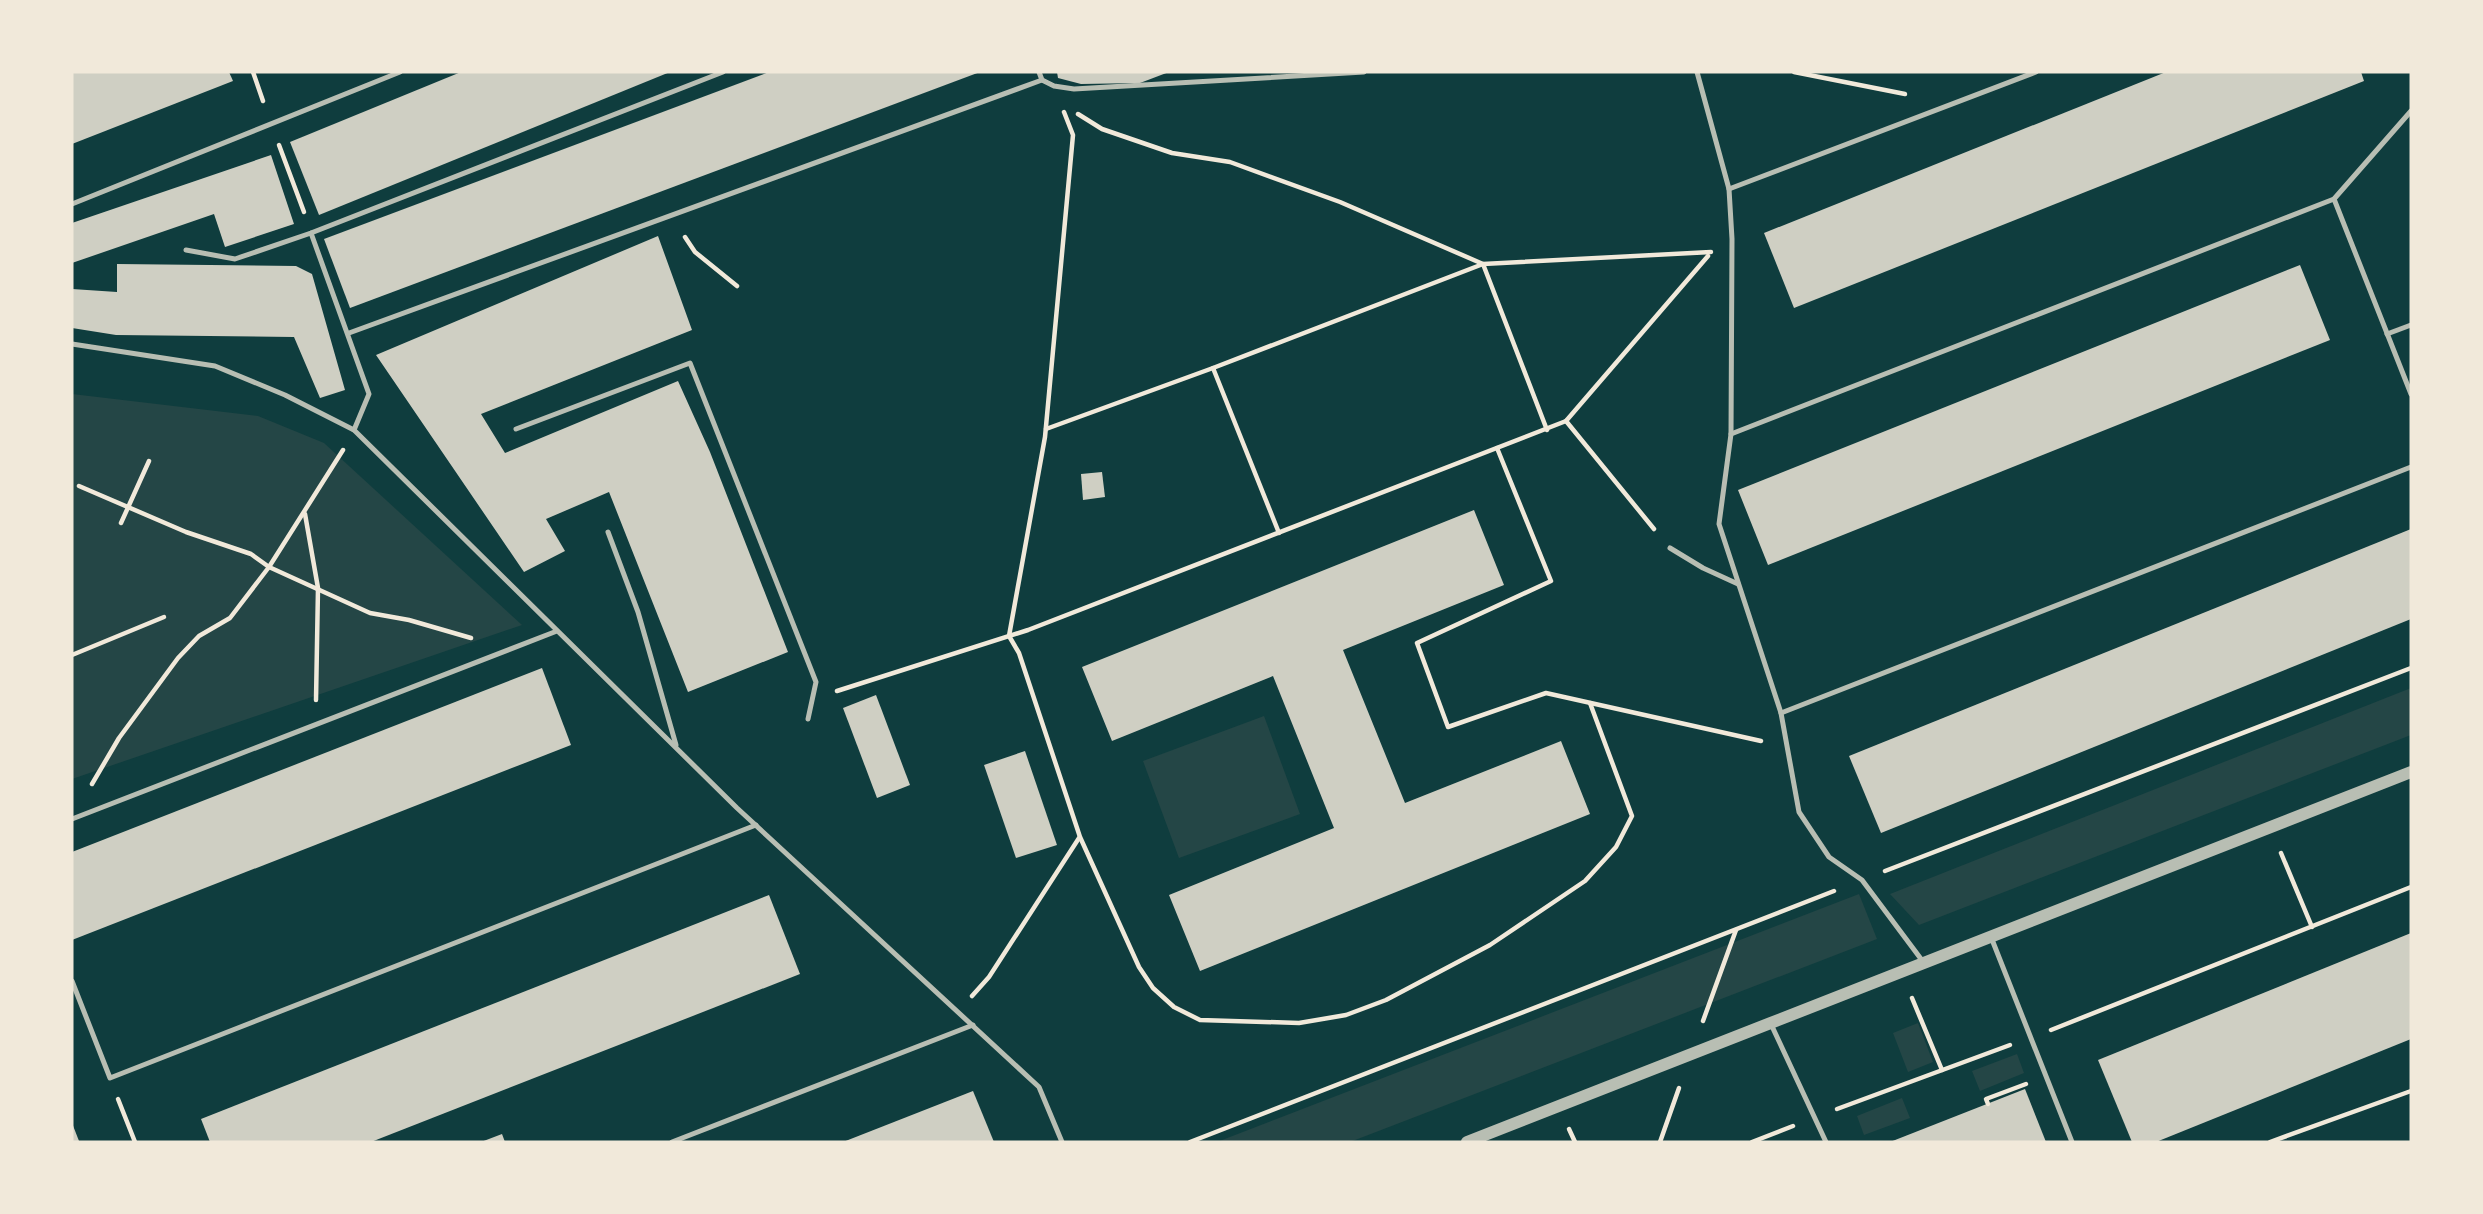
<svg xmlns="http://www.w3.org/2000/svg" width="2483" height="1214" font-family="'IBM Plex Sans',sans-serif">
<rect width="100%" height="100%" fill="#0f3d3e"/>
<g fill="#244646">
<path d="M72,394L258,416L324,443L522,625L72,779Z"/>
<path d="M2411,688V735L1919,925L1890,894Z"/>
<path d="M1264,716L1300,814L1179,858L1143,761Z"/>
<path d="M1859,894L1877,939L1350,1142H1217Z"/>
<path d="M1918,1023L1933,1062L1908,1072L1893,1033Z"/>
<path d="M2017,1054L2024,1073L1980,1091L1972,1071Z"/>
<path d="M1902,1098L1910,1118L1864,1135L1857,1116Z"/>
</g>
<g fill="#cfcfc3">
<path d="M72,72H229L233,81L72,144Z"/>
<path d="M461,72H670L319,215L290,142Z"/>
<path d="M769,72H980L350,308L324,239Z"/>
<path d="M1057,72H1169L1140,83L1081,84L1058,78Z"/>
<path d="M2166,72H2361L2364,81L1794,308L1764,233Z"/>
<path d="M271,155L294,224L225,247L214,214L72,263V223Z"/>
<path d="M658,236L692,330L481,414L505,453L678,381L710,452L788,652L688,692L609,492L546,519L565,551L524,572L376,355Z"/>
<path d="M117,264L296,266L312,274L345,390L320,398L294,337L116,335L72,328V289L117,292Z"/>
<path d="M2300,265L2330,340L1768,565L1738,490Z"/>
<path d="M1102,472L1105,497L1083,500L1081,474Z"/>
<path d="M1474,510L1504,585L1343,650L1405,803L1561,741L1590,814L1200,971L1169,895L1334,828L1273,676L1112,741L1082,667Z"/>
<path d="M2411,529V619L1881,833L1849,756Z"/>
<path d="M542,668L571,745L72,940V852Z"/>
<path d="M876,695L910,785L877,798L843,708Z"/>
<path d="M1025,751L1057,845L1016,858L984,765Z"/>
<path d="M769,895L800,974L371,1142H210L201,1119Z"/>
<path d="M2411,933V1039L2156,1142H2132L2098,1060Z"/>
<path d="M2025,1089L2046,1142H1890Z"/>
<path d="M973,1091L994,1142H843Z"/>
<path d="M72,1123L79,1141L76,1142H72Z"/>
<path d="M502,1134L505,1142H481Z"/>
</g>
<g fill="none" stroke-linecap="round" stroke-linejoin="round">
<g stroke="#f1e9da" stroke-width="4.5">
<path d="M253,72L263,101"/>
<path d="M1794,72L1905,94"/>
<path d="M1064,112L1073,135L1045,437L1009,636L1019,653L1080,837L1139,967L1153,988L1174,1007L1200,1020L1299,1023L1346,1015L1386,1000L1490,945L1585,881L1616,847L1632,816L1590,703"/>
<path d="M1078,114L1102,129L1172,153L1230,162L1340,202L1483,264L1547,430"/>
<path d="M279,145L304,212"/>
<path d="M685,237L695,252L737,286"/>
<path d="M1566,421L1654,529"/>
<path d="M1046,429L1213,368"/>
<path d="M1497,448L1551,581L1417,643L1448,727L1546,693L1761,741"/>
<path d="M79,486L186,532L251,554L269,567L370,613L409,620L471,638"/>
<path d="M305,514L318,588L316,700"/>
<path d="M121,523L149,461"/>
<path d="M1279,533L1213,368L1483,264L1711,252"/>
<path d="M72,655L164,617"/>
<path d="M837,691L1028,630L1566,421L1708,256"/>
<path d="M92,784L119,738L178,658L199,636L230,618L269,567L343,450"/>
<path d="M2281,853L2312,927"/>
<path d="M1885,871L2411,668"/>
<path d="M972,996L989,977L1079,838"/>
<path d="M1912,998L1942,1070"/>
<path d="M1703,1021L1736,930"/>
<path d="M2051,1030L2411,887"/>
<path d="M118,1099L135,1142"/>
<path d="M1988,1104L1986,1099L2026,1084"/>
<path d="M1837,1109L2010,1045"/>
<path d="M1569,1129L1575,1142"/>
<path d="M1190,1142L1834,891"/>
<path d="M1660,1142L1679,1088"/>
<path d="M1752,1142L1793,1126"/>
<path d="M2270,1142L2411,1091"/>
</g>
<g stroke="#b8beb3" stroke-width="5">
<path d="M1697,72L1729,189L1732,239L1731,434L1719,524L1781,713L1799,812L1829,857L1862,880L1924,963"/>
<path d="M1042,80L1054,86L1074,89L1364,72"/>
<path d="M1729,189L2036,72"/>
<path d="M2334,199L2411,394"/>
<path d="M72,204L400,72"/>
<path d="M311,233L369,394L354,430"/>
<path d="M186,250L235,259L311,233L723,72"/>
<path d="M349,333L1042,80L1039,72"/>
<path d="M2387,334L2411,325"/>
<path d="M72,344L215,366L285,395L354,430L737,808L1039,1087L1062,1142"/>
<path d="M516,429L690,363L816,682L808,719"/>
<path d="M1731,434L2334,199L2411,111"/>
<path d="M608,532L638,612L676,745"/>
<path d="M1670,548L1703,568L1738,584"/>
<path d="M1781,713L2411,467"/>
<path d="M72,819L557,631"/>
<path d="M1991,937L2072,1142"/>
<path d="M72,981L110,1078L756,825"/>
<path d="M1770,1022L1826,1142"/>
<path d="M672,1142L973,1025"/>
</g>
<path stroke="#b8beb3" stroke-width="12" d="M1467,1142L2411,772"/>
</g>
<rect width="2483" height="1214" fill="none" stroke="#f1e9da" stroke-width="147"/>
</svg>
